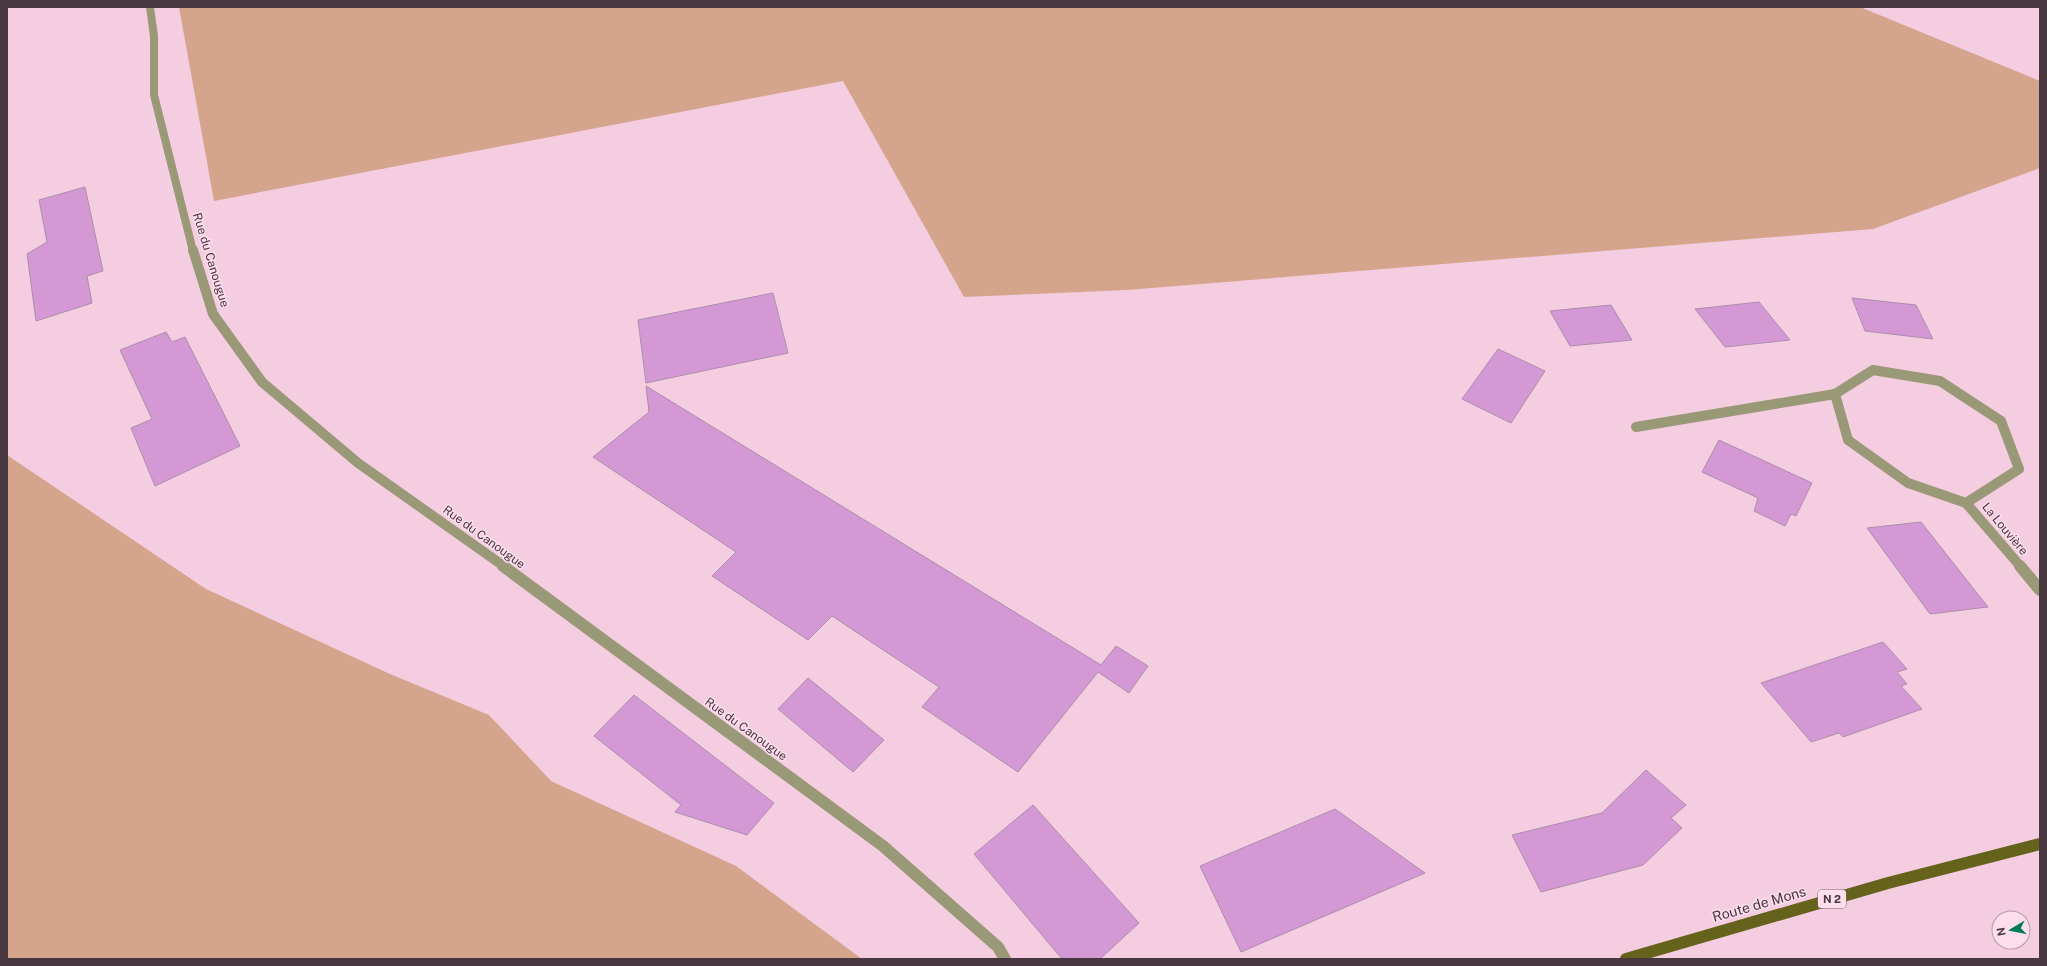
<svg xmlns="http://www.w3.org/2000/svg" width="2047" height="966" font-family="'Public Sans',sans-serif">
<rect width="100%" height="100%" fill="#f5cde1"/>
<g fill="#d5a48d">
<path d="M179,7H1860L2040,81V168L1873,229L1127,290L964,297L843,81L214,201Z"/>
<path d="M7,455L206,589L390,674L489,715L551,781L736,866L862,959H7Z"/>
</g>
<g fill="#d499d4" stroke="#ab8eab">
<path d="M85,187L103,271L87,276L92,303L36,321L27,254L47,242L39,200Z"/>
<path d="M773,293L788,353L646,383L638,320Z"/>
<path d="M1852,298L1916,305L1933,339L1865,331Z"/>
<path d="M1759,302L1790,340L1725,347L1695,309Z"/>
<path d="M1611,305L1632,340L1570,346L1550,311Z"/>
<path d="M166,332L172,342L185,337L240,446L155,486L131,428L152,419L120,350Z"/>
<path d="M1498,349L1545,371L1511,423L1462,399Z"/>
<path d="M646,386L1101,665L1116,646L1148,666L1129,693L1098,672L1018,772L922,707L939,687L832,616L808,640L712,576L736,552L593,457L649,412Z"/>
<path d="M1719,440L1812,483L1796,516L1791,514L1785,526L1754,511L1758,498L1702,472Z"/>
<path d="M1921,522L1988,607L1930,614L1867,528Z"/>
<path d="M1883,642L1907,669L1897,672L1907,684L1901,686L1922,709L1843,737L1839,733L1811,742L1761,683Z"/>
<path d="M808,678L884,740L853,772L778,709Z"/>
<path d="M634,695L774,803L747,835L675,812L681,805L594,736Z"/>
<path d="M1646,770L1686,805L1671,818L1682,828L1643,865L1541,892L1512,835L1602,813Z"/>
<path d="M1033,805L1139,923L1100,959H1062L974,854Z"/>
<path d="M1335,809L1425,873L1241,952L1200,866Z"/>
</g>
<g fill="none" stroke-linecap="round" stroke-linejoin="round">
<path stroke="#9a9977" stroke-width="8" d="M150,7L154,36V95L193,251"/>
<g stroke="#9a9977" stroke-width="10">
<path d="M193,250L213,314L262,382L358,463L505,567"/>
<path d="M1873,370L1940,381L2001,421L2019,469L1966,503L1908,483L1848,440L1835,394Z"/>
<path d="M1636,427L1835,394"/>
<path d="M1966,503L2021,567"/>
</g>
<g stroke="#9a9977" stroke-width="12">
<path d="M503,566L883,846L998,947L1005,959"/>
<path d="M2020,566L2040,590"/>
</g>
<path stroke="#65621c" stroke-width="12" d="M1626,959L1888,883L2040,844"/>
</g>
<g text-anchor="middle" stroke-width="3" stroke-linejoin="round" paint-order="stroke">
<rect fill="#fedded" stroke="#7e6973" stroke-width="1" x="1818" y="890" width="28" height="18" rx="3"/>
<g font-size="11" font-weight="bold" fill="#47373f">
<text x="1832" y="903">N 2</text>
</g>
<g font-size="12" fill="#47373f" stroke="#fedded">
<text transform="translate(211 260) rotate(73)" y="4">Rue du Canougue</text>
<text transform="translate(2005 529) rotate(50)" y="4">La Louvière</text>
<text transform="translate(484 537) rotate(36)" y="4">Rue du Canougue</text>
<text transform="translate(746 729) rotate(36)" y="4">Rue du Canougue</text>
</g>
<g font-size="14" fill="#47373f" stroke="#fedded">
<text transform="translate(1759 904) rotate(-16)" y="5">Route de Mons</text>
</g>
</g>
<rect width="2047" height="966" fill="none" stroke="#47373f" stroke-width="16"/>
<g transform="translate(2011 930) rotate(260)"><circle r="19" fill="#fedded" stroke="#b59ba7"/>
<path d="M0-3L7 15L0 10L-7 15Z" fill="#007c5b"/>
<text y="-6" font-size="11" font-weight="bold" text-anchor="middle" fill="#47373f">N</text>
</g>
</svg>
